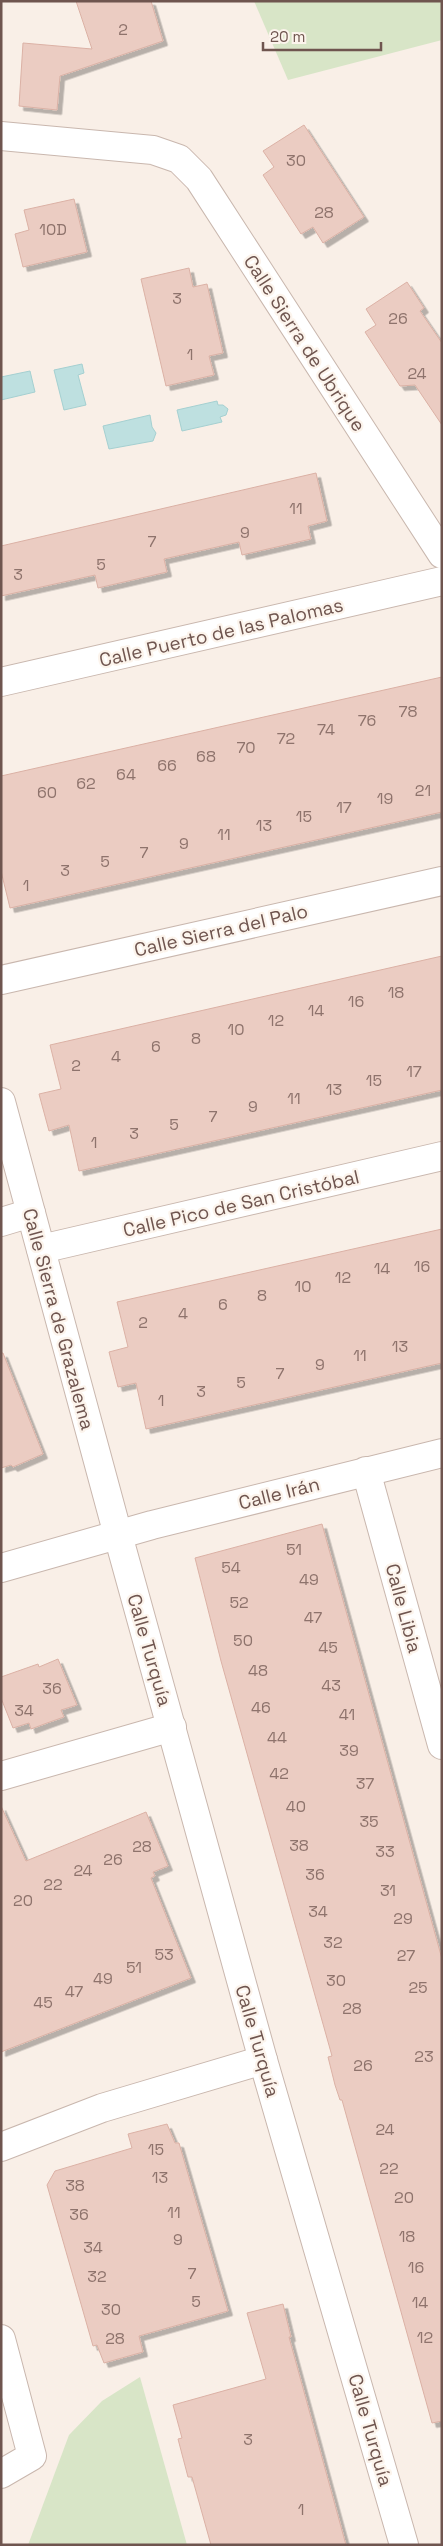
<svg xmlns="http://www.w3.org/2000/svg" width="443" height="2546" font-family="'Space Grotesk',sans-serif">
<defs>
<filter id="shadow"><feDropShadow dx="4.5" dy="4.5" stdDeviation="0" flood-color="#0004"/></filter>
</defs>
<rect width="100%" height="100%" fill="#f9efe7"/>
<g fill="#d8e5c7">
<path d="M254,1H442V40L288,80Z"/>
<path d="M140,2377L187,2545H28L69,2435L102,2401Z"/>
</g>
<g fill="#bee0e0" stroke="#a5d0d1">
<path d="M82,364L84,373L78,375L86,405L64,410L54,370Z"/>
<path d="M30,371L35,392L1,400V377Z"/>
<path d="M217,401L218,405H223L228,409L226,415L220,417L222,422L182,431L177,410Z"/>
<path d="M150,415L152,427L156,433L153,441L109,449L103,426Z"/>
</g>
<g fill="#ebccc2" stroke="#dbb1a5" filter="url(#shadow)">
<path d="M76,1H151L163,41L60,76L57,110L19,106L23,43L92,49Z"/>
<path d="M304,125L364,217L323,243L313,227L301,234L263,175L274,167L263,151Z"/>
<path d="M74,199L87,252L23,267L15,234L29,230L24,210Z"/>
<path d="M189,268L193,287L207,284L223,353L209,356L214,375L166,386L141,279Z"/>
<path d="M407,282L424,308L420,311L442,343V425L415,385L400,386L365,332L376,325L366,309Z"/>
<path d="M316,473L327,521L308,526L311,539L242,555L239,542L164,559L167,572L98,588L95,575L1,596V546Z"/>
<path d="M442,677V812L10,908L1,871V776Z"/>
<path d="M442,956V1090L79,1171L69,1125L49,1131L39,1094L61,1089L50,1045Z"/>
<path d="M442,1229V1363L146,1429L136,1383L118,1387L109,1352L128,1347L117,1302Z"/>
<path d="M1,1353H3L43,1454L13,1467L11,1465L1,1468Z"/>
<path d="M322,1524L442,1959V2421L432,2423L342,2100H340L335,2085L328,2057L332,2056L221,1661L195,1558Z"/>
<path d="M58,1659L77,1705L61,1710L64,1717L47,1723L31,1729L29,1723L13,1728L1,1698V1677L38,1664L39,1667Z"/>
<path d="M1,1806L26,1861L146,1812L168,1866L153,1872L155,1876L151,1878L191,1978L1,2052Z"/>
<path d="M167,2124L175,2143H179L228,2311L139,2336L143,2352L104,2363L97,2345L93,2346L47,2185L55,2171L132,2148L128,2134Z"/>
<path d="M283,2304L291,2337H289L346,2545H211L192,2477H188L178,2439L182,2438L173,2405L266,2379L247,2313Z"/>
</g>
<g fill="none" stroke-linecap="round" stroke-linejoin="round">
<defs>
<g id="minor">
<path d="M1,136L153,150L179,159L199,179L442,554"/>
<path d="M1,682L442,581"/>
<path d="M1,980L442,881"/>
<path d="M1,1102L118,1535L263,2060L404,2545"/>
<path d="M1,1222L31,1213"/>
<path d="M41,1249L442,1156"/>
<path d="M366,1471L442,1745"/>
<path d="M1,1568L152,1525L442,1453"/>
<path d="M1,1776L172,1727"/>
<path d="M1,2147L102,2108L263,2060"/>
<path d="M1,2339L32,2456L1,2474"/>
</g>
</defs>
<use href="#minor" stroke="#c9b7ae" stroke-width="30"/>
<use href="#minor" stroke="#fff" stroke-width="28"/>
</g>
<g text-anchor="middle" stroke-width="4.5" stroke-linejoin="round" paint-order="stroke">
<g font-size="16" fill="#8e736c">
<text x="123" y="35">2</text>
<text x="296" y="166">30</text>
<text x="324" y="218">28</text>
<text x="53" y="235">10D</text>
<text x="177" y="304">3</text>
<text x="398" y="324">26</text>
<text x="190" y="360">1</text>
<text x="417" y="379">24</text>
<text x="296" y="514">11</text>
<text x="245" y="538">9</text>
<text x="152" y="547">7</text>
<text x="101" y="570">5</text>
<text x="18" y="580">3</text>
<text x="408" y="717">78</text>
<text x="367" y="726">76</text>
<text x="326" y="735">74</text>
<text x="286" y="744">72</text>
<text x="246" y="753">70</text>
<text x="206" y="762">68</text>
<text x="167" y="771">66</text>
<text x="126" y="780">64</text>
<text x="86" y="789">62</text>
<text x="423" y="796">21</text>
<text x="47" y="798">60</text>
<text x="385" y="804">19</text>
<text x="344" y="813">17</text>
<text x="304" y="822">15</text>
<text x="264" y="831">13</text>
<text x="224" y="840">11</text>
<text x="184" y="849">9</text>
<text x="144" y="858">7</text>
<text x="105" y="867">5</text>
<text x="65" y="876">3</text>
<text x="26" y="891">1</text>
<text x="396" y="998">18</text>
<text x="356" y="1007">16</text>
<text x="316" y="1016">14</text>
<text x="276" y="1026">12</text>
<text x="236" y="1035">10</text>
<text x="196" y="1044">8</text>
<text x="156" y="1052">6</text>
<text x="116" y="1062">4</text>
<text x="76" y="1071">2</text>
<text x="414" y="1077">17</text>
<text x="374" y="1086">15</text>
<text x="334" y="1095">13</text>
<text x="294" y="1104">11</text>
<text x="253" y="1112">9</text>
<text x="213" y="1122">7</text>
<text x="174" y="1130">5</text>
<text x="134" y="1139">3</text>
<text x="94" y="1148">1</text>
<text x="422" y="1272">16</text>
<text x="382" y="1274">14</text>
<text x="343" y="1283">12</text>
<text x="303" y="1292">10</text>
<text x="262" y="1301">8</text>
<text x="223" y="1310">6</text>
<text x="183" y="1319">4</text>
<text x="143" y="1328">2</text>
<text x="400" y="1352">13</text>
<text x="360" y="1361">11</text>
<text x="320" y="1370">9</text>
<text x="280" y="1379">7</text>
<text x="241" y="1388">5</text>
<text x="201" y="1397">3</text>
<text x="161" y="1406">1</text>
<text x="294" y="1555">51</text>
<text x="231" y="1573">54</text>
<text x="309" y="1585">49</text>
<text x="239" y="1608">52</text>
<text x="313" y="1623">47</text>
<text x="243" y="1646">50</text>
<text x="328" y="1653">45</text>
<text x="258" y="1676">48</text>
<text x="331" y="1691">43</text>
<text x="52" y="1694">36</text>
<text x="261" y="1713">46</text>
<text x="24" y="1716">34</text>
<text x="347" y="1720">41</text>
<text x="277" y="1743">44</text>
<text x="349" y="1756">39</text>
<text x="279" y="1779">42</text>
<text x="365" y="1789">37</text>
<text x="296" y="1812">40</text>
<text x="369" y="1827">35</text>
<text x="299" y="1851">38</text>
<text x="142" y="1852">28</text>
<text x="385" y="1857">33</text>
<text x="113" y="1865">26</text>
<text x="83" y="1876">24</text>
<text x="315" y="1880">36</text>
<text x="53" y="1890">22</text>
<text x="388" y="1896">31</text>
<text x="23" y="1906">20</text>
<text x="318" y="1917">34</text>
<text x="403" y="1924">29</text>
<text x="333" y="1948">32</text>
<text x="164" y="1960">53</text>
<text x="406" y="1961">27</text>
<text x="134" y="1973">51</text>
<text x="103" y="1984">49</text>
<text x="336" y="1986">30</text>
<text x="418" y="1993">25</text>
<text x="74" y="1997">47</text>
<text x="43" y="2008">45</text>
<text x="352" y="2014">28</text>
<text x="424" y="2062">23</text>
<text x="363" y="2071">26</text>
<text x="385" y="2135">24</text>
<text x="156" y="2155">15</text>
<text x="389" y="2174">22</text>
<text x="160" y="2183">13</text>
<text x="75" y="2191">38</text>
<text x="404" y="2203">20</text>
<text x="174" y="2218">11</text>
<text x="79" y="2220">36</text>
<text x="407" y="2242">18</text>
<text x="178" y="2245">9</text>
<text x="93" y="2253">34</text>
<text x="416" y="2273">16</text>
<text x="192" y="2279">7</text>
<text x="97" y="2282">32</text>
<text x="196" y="2307">5</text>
<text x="420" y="2308">14</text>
<text x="111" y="2315">30</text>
<text x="425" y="2343">12</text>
<text x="115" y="2344">28</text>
<text x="248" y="2445">3</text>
<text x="301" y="2515">1</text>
</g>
<g font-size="19" fill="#6f554f" stroke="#fcf4ec">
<text transform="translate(305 343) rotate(57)" y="7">Calle Sierra de Ubrique</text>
<text transform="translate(221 632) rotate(-13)" y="7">Calle Puerto de las Palomas</text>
<text transform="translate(221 930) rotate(-13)" y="7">Calle Sierra del Palo</text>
<text transform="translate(241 1203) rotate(-13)" y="7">Calle Pico de San Cristóbal</text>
<text transform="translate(59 1319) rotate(75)" y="7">Calle Sierra de Grazalema</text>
<text transform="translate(279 1493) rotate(-14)" y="7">Calle Irán</text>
<text transform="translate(404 1608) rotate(75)" y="7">Calle Libia</text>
<text transform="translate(150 1650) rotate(74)" y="7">Calle Turquía</text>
<text transform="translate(258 2041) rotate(74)" y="7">Calle Turquía</text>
<text transform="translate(371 2430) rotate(74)" y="7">Calle Turquía</text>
</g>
</g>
<rect width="443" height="2546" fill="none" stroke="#6f554f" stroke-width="5"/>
<path d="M263 42v8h118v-8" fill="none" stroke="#6f554f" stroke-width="2.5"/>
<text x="270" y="42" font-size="15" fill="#6f554f" stroke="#fcf4ec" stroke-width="4" paint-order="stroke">20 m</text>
</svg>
